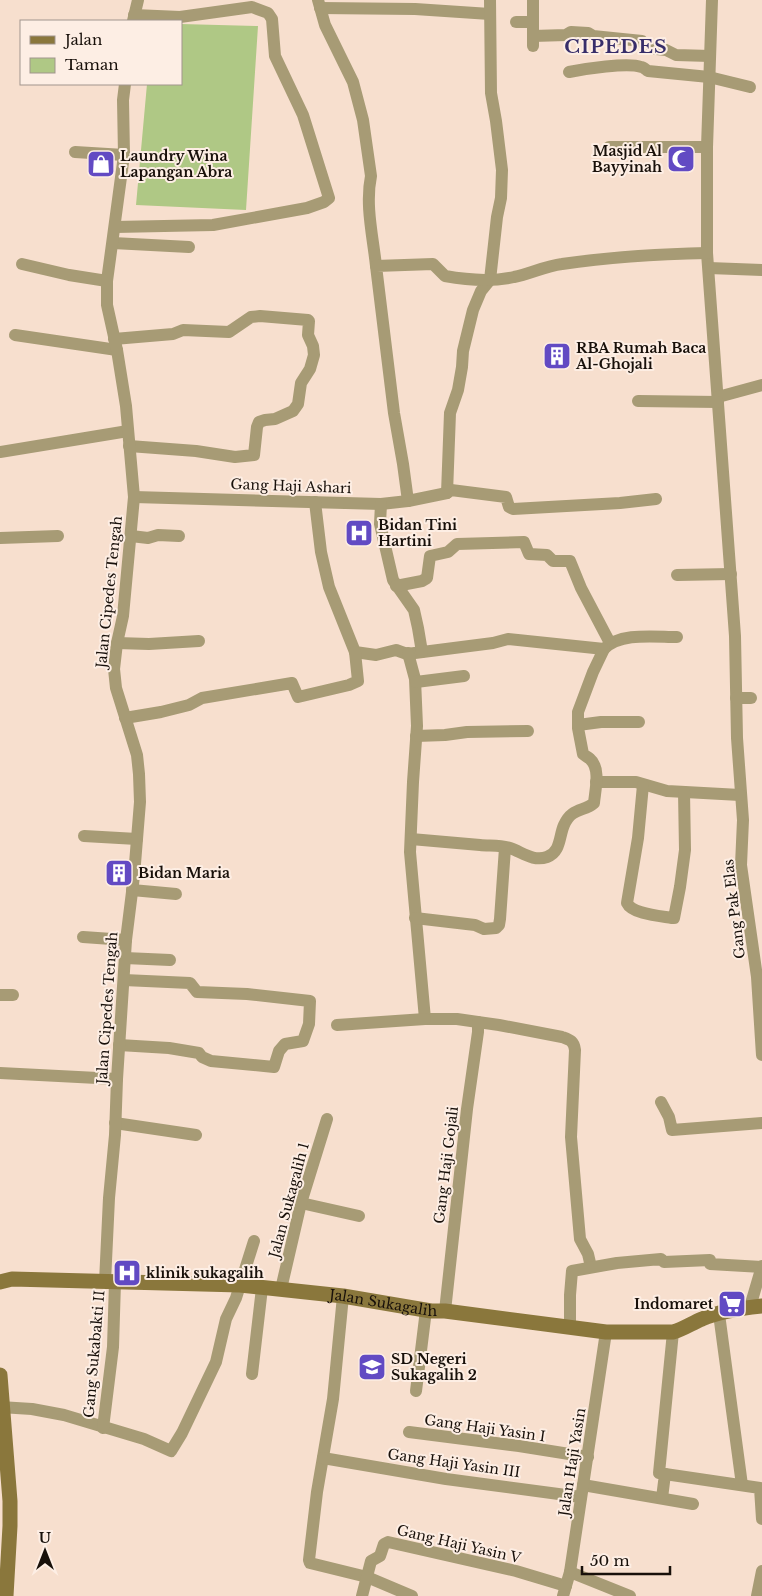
<svg xmlns="http://www.w3.org/2000/svg" width="762" height="1596" font-family="'Libre Baskerville',serif">
<rect width="100%" height="100%" fill="#f7dfce"/>
<path fill="#afc885" d="M181,24L258,26L246,210L136,205L147,84H181Z"/>
<g fill="none" stroke-linecap="round" stroke-linejoin="round">
<g stroke="#a79b75" stroke-width="12">
<path d="M318,0L325,25L353,82L363,120L371,176C365,205 373,237 376,266"/>
<path d="M712,0L707,147V253L735,636L737,738L743,820L741,865L757,977L762,1055"/>
<path d="M320,8L415,9L490,14"/>
<path d="M133,21L138,0"/>
<path d="M516,22H533"/>
<path d="M533,36L566,35L571,32L588,33L593,36L642,41L647,48L666,50L676,55L710,56"/>
<path d="M533,46V0"/>
<path d="M569,72C584,69 628,62 641,67C644,67 646,70 648,71L709,77L750,87"/>
<path d="M609,147H707"/>
<path d="M75,152L124,155"/>
<path d="M115,227L213,225L307,208L324,202L329,198L303,115L275,56L272,19L268,13L252,7L180,17L134,15"/>
<path d="M113,243L189,247"/>
<path d="M22,264L69,275L107,281"/>
<path d="M709,268L762,270"/>
<path d="M15,335L117,350"/>
<path d="M114,339L173,334L183,330L229,332L251,317L260,316L308,320L309,321L308,335L313,346L314,355L310,369L301,383L298,404L293,411L275,419L265,420L259,422L257,427L254,455L235,457L196,451L129,446"/>
<path d="M718,397L762,385"/>
<path d="M638,401L718,402"/>
<path d="M0,452L128,431"/>
<path d="M447,493L450,413L458,390L462,367L463,351L473,310L481,291L490,280L497,217L501,198L502,170L496,121L491,93L490,0"/>
<path d="M134,497L381,504L408,501L447,493L451,490L506,497L509,507L513,509L620,503L656,499"/>
<path d="M408,501L403,464L394,413L376,266L433,264L445,276C467,280 491,282 514,277C530,274 545,266 562,264C610,257 659,254 707,253"/>
<path d="M315,502L321,552L329,587L355,652L376,655L396,650L407,654L493,643L508,639L604,649C620,632 655,637 677,637"/>
<path d="M381,504L380,524L393,580L414,610L418,628L422,652"/>
<path d="M131,536L148,538L158,535L179,536"/>
<path d="M0,538L58,536"/>
<path d="M677,575L731,574"/>
<path d="M396,586L422,581L427,578L430,556L448,552L457,544L524,542L529,554L547,555L553,561H570L581,588L610,643"/>
<path d="M117,643L149,644L199,641"/>
<path d="M408,653L415,679L417,726L413,782L410,852L425,1019H457L499,1025L562,1037C570,1040 574,1041 575,1050L571,1137L580,1239L588,1254L591,1267"/>
<path d="M416,682L464,676"/>
<path d="M736,698H751"/>
<path d="M125,718L161,712L189,705L202,698L292,683L298,697L349,685L358,681L355,652"/>
<path d="M578,725L601,722H639"/>
<path d="M416,736L445,735L467,732L528,731"/>
<path d="M596,782H636L667,791L740,795"/>
<path d="M643,785L638,838L627,903C632,914 660,916 672,918H674L680,887L685,850L684,792"/>
<path d="M84,836L137,839"/>
<path d="M411,839C434,841 457,843 480,845C489,846 501,845 510,848C522,852 533,862 547,857C561,852 559,836 564,825C572,807 584,812 594,803C595,791 601,768 590,759C588,757 585,756 583,754L578,728V712L593,672L604,649"/>
<path d="M132,890L176,894"/>
<path d="M415,918L475,925L484,929L496,928L499,925L500,919L505,848"/>
<path d="M83,937L126,940"/>
<path d="M125,958L170,960"/>
<path d="M0,995H13"/>
<path d="M337,1025L425,1019"/>
<path d="M119,1045L169,1048L199,1053L202,1057L211,1061L274,1067L279,1051L285,1044L303,1041L309,1024L310,1001L247,994L197,992L190,983L124,980"/>
<path d="M0,1073L117,1079"/>
<path d="M661,1102L669,1117L672,1130L762,1123"/>
<path d="M115,1123L196,1135"/>
<path d="M301,1203L359,1216"/>
<path d="M105,1282L109,1198L115,1135L117,1079L126,940L134,876L140,802L139,774L137,755L116,688L114,669L117,643L123,616L134,497L126,406L117,350L107,305V281L124,155L123,100L125,84"/>
<path d="M281,1289L301,1203L327,1119"/>
<path d="M343,1296L333,1399L317,1492L309,1560L310,1563L367,1577L412,1596"/>
<path d="M750,1307L762,1266"/>
<path d="M445,1311L467,1109L478,1032V1022"/>
<path d="M719,1314L742,1485"/>
<path d="M570,1327V1295L572,1271L617,1263L661,1259L664,1262L710,1260V1264L762,1267"/>
<path d="M252,1374L262,1288"/>
<path d="M416,1391L426,1310"/>
<path d="M0,1407L32,1409L64,1415L144,1439L171,1451L182,1433L216,1362L226,1319L236,1298L254,1241"/>
<path d="M103,1428L113,1347L115,1282"/>
<path d="M409,1432L519,1446L588,1457"/>
<path d="M323,1458L446,1479L581,1497"/>
<path d="M665,1474L760,1488L762,1519"/>
<path d="M583,1485L693,1504"/>
<path d="M662,1498L665,1474L659,1473L673,1332"/>
<path d="M570,1572L630,1596"/>
<path d="M362,1596L371,1561L380,1556L384,1544L388,1542L516,1571L566,1586"/>
<path d="M563,1596L570,1572L606,1332"/>
<path d="M757,1596L762,1571"/>
</g>
<g stroke="#8a773c" stroke-width="15">
<path id="s1" d="M0,1282L12,1279L240,1285L343,1296L431,1311H445L606,1332H673C684,1329 692,1323 702,1319C720,1311 743,1308 762,1306"/>
<path d="M0,1375L10,1501V1526L6,1596"/>
</g>
</g>
<defs>
<symbol id="mosque-square" viewBox="-11 -11 22 22"><rect x="-9" y="-9" width="18" height="18" rx="4" fill="#624ac3" stroke="#fdeee4"/><path d="M3.5-4.9A6 6 0 1 0 3.5 4.9A5 5 0 1 1 3.5-4.9Z" fill="#fff"/></symbol>
<symbol id="shop-square" viewBox="-11 -11 22 22"><rect x="-9" y="-9" width="18" height="18" rx="4" fill="#624ac3" stroke="#fdeee4"/><path d="M-5-2.5h2.3a2.7 3.5 0 0 1 5.4 0H5L5.5 6h-11ZM-1.5-2.5h3a1.5 2.3 0 0 0-3 0Z" fill="#fff"/></symbol>
<symbol id="building-square" viewBox="-11 -11 22 22"><rect x="-9" y="-9" width="18" height="18" rx="4" fill="#624ac3" stroke="#fdeee4"/><path d="M-4-6H4V6H1V3H-1V6H-4ZM-2.5-4.3h1.7v1.8h-1.7ZM.8-4.3h1.7v1.8H.8ZM-2.5-1h1.7V.8h-1.7ZM.8-1h1.7V.8H.8Z" fill="#fff"/></symbol>
<symbol id="hospital-square" viewBox="-11 -11 22 22"><rect x="-9" y="-9" width="18" height="18" rx="4" fill="#624ac3" stroke="#fdeee4"/><path d="M-5-5h3v3.5h4V-5h3V5h-3V1.5h-4V5h-3Z" fill="#fff"/></symbol>
<symbol id="supermarket-square" viewBox="-11 -11 22 22"><rect x="-9" y="-9" width="18" height="18" rx="4" fill="#624ac3" stroke="#fdeee4"/><path d="M-6-5.5h2.5l.6 2H6L4.5 2H-2.5L-4.4-4H-6ZM-1.5 3.2a1.3 1.3 0 1 0 .1 0ZM3 3.2a1.3 1.3 0 1 0 .1 0Z" fill="#fff"/></symbol>
<symbol id="school-square" viewBox="-11 -11 22 22"><rect x="-9" y="-9" width="18" height="18" rx="4" fill="#624ac3" stroke="#fdeee4"/><path d="M0-5L7-2L0 1L-7-2ZM-4 1L0 2.5L4 1V4Q0 6-4 4Z" fill="#fff"/></symbol>
</defs>
<g fill-rule="evenodd">
<use href="#mosque-square" x="665" y="143" width="32" height="32"/>
<use href="#shop-square" x="85" y="148" width="32" height="32"/>
<use href="#building-square" x="541" y="340" width="32" height="32"/>
<use href="#hospital-square" x="343" y="517" width="32" height="32"/>
<use href="#building-square" x="103" y="857" width="32" height="32"/>
<use href="#hospital-square" x="111" y="1257" width="32" height="32"/>
<use href="#supermarket-square" x="716" y="1288" width="32" height="32"/>
<use href="#school-square" x="356" y="1351" width="32" height="32"/>
</g>
<g text-anchor="middle" stroke-width="4" stroke-linejoin="round" paint-order="stroke">
<g font-size="14" font-weight="bold" fill="#18100a" stroke="#fdeee4" text-anchor="start">
<text x="662" y="156" text-anchor="end">Masjid Al<tspan x="662" dy="16">Bayyinah</tspan></text>
<text x="120" y="161">Laundry Wina<tspan x="120" dy="16">Lapangan Abra</tspan></text>
<text x="576" y="353">RBA Rumah Baca<tspan x="576" dy="16">Al-Ghojali</tspan></text>
<text x="378" y="530">Bidan Tini<tspan x="378" dy="16">Hartini</tspan></text>
<text x="138" y="878">Bidan Maria</text>
<text x="146" y="1278">klinik sukagalih</text>
<text x="713" y="1309" text-anchor="end">Indomaret</text>
<text x="391" y="1364">SD Negeri<tspan x="391" dy="16">Sukagalih 2</tspan></text>
</g>
<g font-size="14" fill="#18100a" stroke="#fdeee4">
<text transform="translate(291 486) rotate(2)" y="5">Gang Haji Ashari</text>
<text transform="translate(109 592) rotate(-84)" y="5">Jalan Cipedes Tengah</text>
<text transform="translate(734 909) rotate(-97)" y="5">Gang Pak Elas</text>
<text transform="translate(107 1008) rotate(-86)" y="5">Jalan Cipedes Tengah</text>
<text transform="translate(446 1165) rotate(-83)" y="5">Gang Haji Gojali</text>
<text transform="translate(289 1200) rotate(-75)" y="5">Jalan Sukagalih 1</text>
<text dy="5" stroke="none"><textPath href="#s1" startOffset="385">Jalan Sukagalih</textPath></text>
<text transform="translate(94 1354) rotate(-85)" y="5">Gang Sukabakti II</text>
<text transform="translate(485 1428) rotate(8)" y="5">Gang Haji Yasin I</text>
<text transform="translate(572 1462) rotate(-81)" y="5">Jalan Haji Yasin</text>
<text transform="translate(454 1463) rotate(8)" y="5">Gang Haji Yasin III</text>
<text transform="translate(459 1544) rotate(13)" y="5">Gang Haji Yasin V</text>
</g>
<g font-size="19" font-weight="bold" letter-spacing="1" fill="#372d69" stroke="#fdeee4">
<text x="616" y="53">CIPEDES</text>
</g>
</g>
<rect x="20" y="20" width="162" height="65" fill="#fdeee4" stroke="#a1958d"/>
<rect x="30" y="36" width="25" height="8" fill="#8a773c" stroke="#a1958d"/>
<text x="65" y="45" font-size="15" fill="#18100a">Jalan</text>
<rect x="30" y="58" width="25" height="15" fill="#afc885" stroke="#a1958d"/>
<text x="65" y="70" font-size="15" fill="#18100a">Taman</text>
<g transform="translate(45 1551)" stroke="#fdeee4" stroke-width="4" paint-order="stroke">
<path d="M0-4L9 19L0 12L-9 19Z" fill="#18100a"/>
<text y="-8" font-size="14" font-weight="bold" text-anchor="middle" fill="#18100a">U</text>
</g>
<path d="M582 1566v8h88v-8" fill="none" stroke="#18100a" stroke-width="2.5"/>
<text x="590" y="1566" font-size="15" fill="#18100a" stroke="#fdeee4" stroke-width="4" paint-order="stroke">50 m</text>
</svg>
